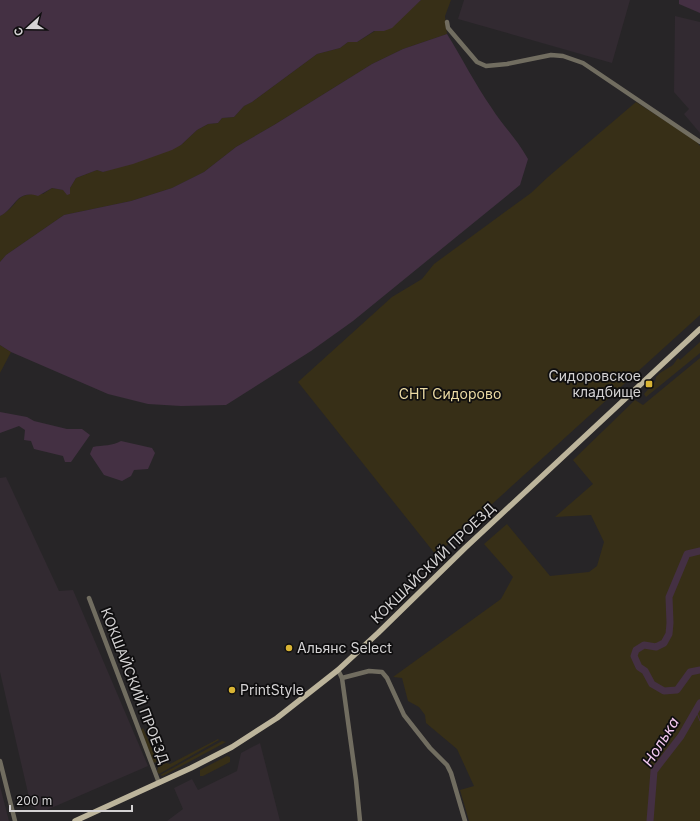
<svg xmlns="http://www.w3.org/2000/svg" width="700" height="821" font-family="Inter,sans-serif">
<rect width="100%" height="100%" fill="#272527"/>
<g fill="#322a31">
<path d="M464,0H630L612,63L458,19Z"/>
<path d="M675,16L700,22V133L684,114L689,109L674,92Z"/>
<path d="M6,477L59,591L73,590L148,766L42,812L31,806L0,672V478Z"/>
<path d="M260,743L280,821H167L183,809L174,788L192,779L198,790L237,771L241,753Z"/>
<path d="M0,786L9,821H0Z"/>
</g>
<g fill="#372f17">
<path d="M421,0H451L445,16L447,34L403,49L372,64L274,125L236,147L204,172L172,188L131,201L64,215L6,255L0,262V216C21,205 12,192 43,194L52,188L63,190L70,188L76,178L97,170L103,172L181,145L197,130L208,124L218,123L222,118L234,117L244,106L252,102L317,54L340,48L348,42H357L375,31H384Z"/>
<path d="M636,102L695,140L700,146V315L436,555L298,382L392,297L422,279L434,264L531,193L548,177Z"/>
<path d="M700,342V353L646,397L644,394L655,382L656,377L660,373L673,365L678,358L680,360Z"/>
<path d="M0,345L11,352L0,373Z"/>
<path d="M700,358V821H469L460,790L474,786L457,749L426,723L425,715L419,707L408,701L402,678L393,677L501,599L513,577L484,544L507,524L550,576L589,572L597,566L604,542L591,515L555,517L593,484L573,460L635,400L643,405Z"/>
<path d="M143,728L157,760L155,763L153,762L141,730Z"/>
<path d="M218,739L219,740L159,774L157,772L158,767L166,763L170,764Z"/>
<path d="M222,741L226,742L163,776L160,775Z"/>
<path d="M227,756L230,757V762L203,776H200V770Z"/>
</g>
<g fill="#443043">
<path d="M0,0H421L392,28L384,31H374L357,42H348L340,48L317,54L252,102L244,106L234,117L222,118L218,123L208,124L197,130L181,145L172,150L133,164L103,172L97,170L76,178L70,188V194L67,195L63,190L52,188L38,196C16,189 16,208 0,216Z"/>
<path d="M679,0H700V13L679,4Z"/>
<path d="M447,34C462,58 475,84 491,107C503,126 517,139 528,159L520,185L353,321L311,351L226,405L181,406L148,404L108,394L11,352L0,345V262L6,255L64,215L131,201L172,188L204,172L236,147L274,125L372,64L403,49Z"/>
<path d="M0,412L27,417L34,421L67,429H82L90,435L71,462H65L63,456L34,449L31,441L24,440L25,430L19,426L0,433Z"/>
<path d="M121,441L152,448L155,453L148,469L134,470L131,476L122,481L104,475L90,454L93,447C103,445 113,446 121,441Z"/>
</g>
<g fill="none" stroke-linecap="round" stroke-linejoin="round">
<path stroke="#443043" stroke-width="1" d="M696,710L700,721"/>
<g stroke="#443043" stroke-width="7">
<path d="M700,551L687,554L669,597L670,623L669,634L664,643L656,647L644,645L636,650L634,656L639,667L645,671L652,684L664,691L677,690L690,672L700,670"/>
<path d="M650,821L654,771L681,736L700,703"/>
</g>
<g stroke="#716d60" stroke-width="4.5">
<path d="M447,22L448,28L477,62L486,66L507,64L551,55L563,56L583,63L700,142"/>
<path d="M89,598L159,783"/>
<path d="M338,670L342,678L356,780L360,821"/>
<path d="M342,678L369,671L382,672L387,678L404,715L430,748L447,765L451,773L465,821"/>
<path d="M0,761L15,821"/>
</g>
<path stroke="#bcb49b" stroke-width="5.5" d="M75,821L191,768L232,747L277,718L338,670L378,633L465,548L700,329"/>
</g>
<g fill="#d9b434" stroke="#0f0e0f" stroke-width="1.5">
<rect x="645" y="380" width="8" height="8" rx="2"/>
<circle cx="289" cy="648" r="4"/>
<circle cx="232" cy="690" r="4"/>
</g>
<g text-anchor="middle" stroke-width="3.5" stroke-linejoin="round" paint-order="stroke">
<g font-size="14" fill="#d4d2d3" stroke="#0f0e0f" text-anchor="start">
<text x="641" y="381" text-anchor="end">Сидоровское<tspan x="641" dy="16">кладбище</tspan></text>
<text x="297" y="653">Альянс Select</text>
<text x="240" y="695">PrintStyle</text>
</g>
<g font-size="14" fill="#ebdaa4" stroke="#0f0e0f">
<text x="450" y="399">СНТ Сидорово</text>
</g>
<g font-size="14" fill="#d4d2d3" stroke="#0f0e0f">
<text transform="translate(433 563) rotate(-44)" y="5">КОКШАЙСКИЙ ПРОЕЗД</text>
<text transform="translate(135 686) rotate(69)" y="5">КОКШАЙСКИЙ ПРОЕЗД</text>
</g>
<g font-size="15" font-style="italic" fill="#f3c8f0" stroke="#0f0e0f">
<text transform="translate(661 742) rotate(-58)" y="5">Нолька</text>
</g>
</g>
<g transform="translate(28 28) rotate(249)" stroke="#0f0e0f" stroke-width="3" paint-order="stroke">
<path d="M0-3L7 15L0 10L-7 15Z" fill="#d4d2d3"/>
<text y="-6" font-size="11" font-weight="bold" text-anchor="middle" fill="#d4d2d3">С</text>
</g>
<path d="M10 805v6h122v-6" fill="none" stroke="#d4d2d3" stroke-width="2"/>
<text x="16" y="805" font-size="12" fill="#d4d2d3" stroke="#0f0e0f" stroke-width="3" paint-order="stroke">200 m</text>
</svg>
